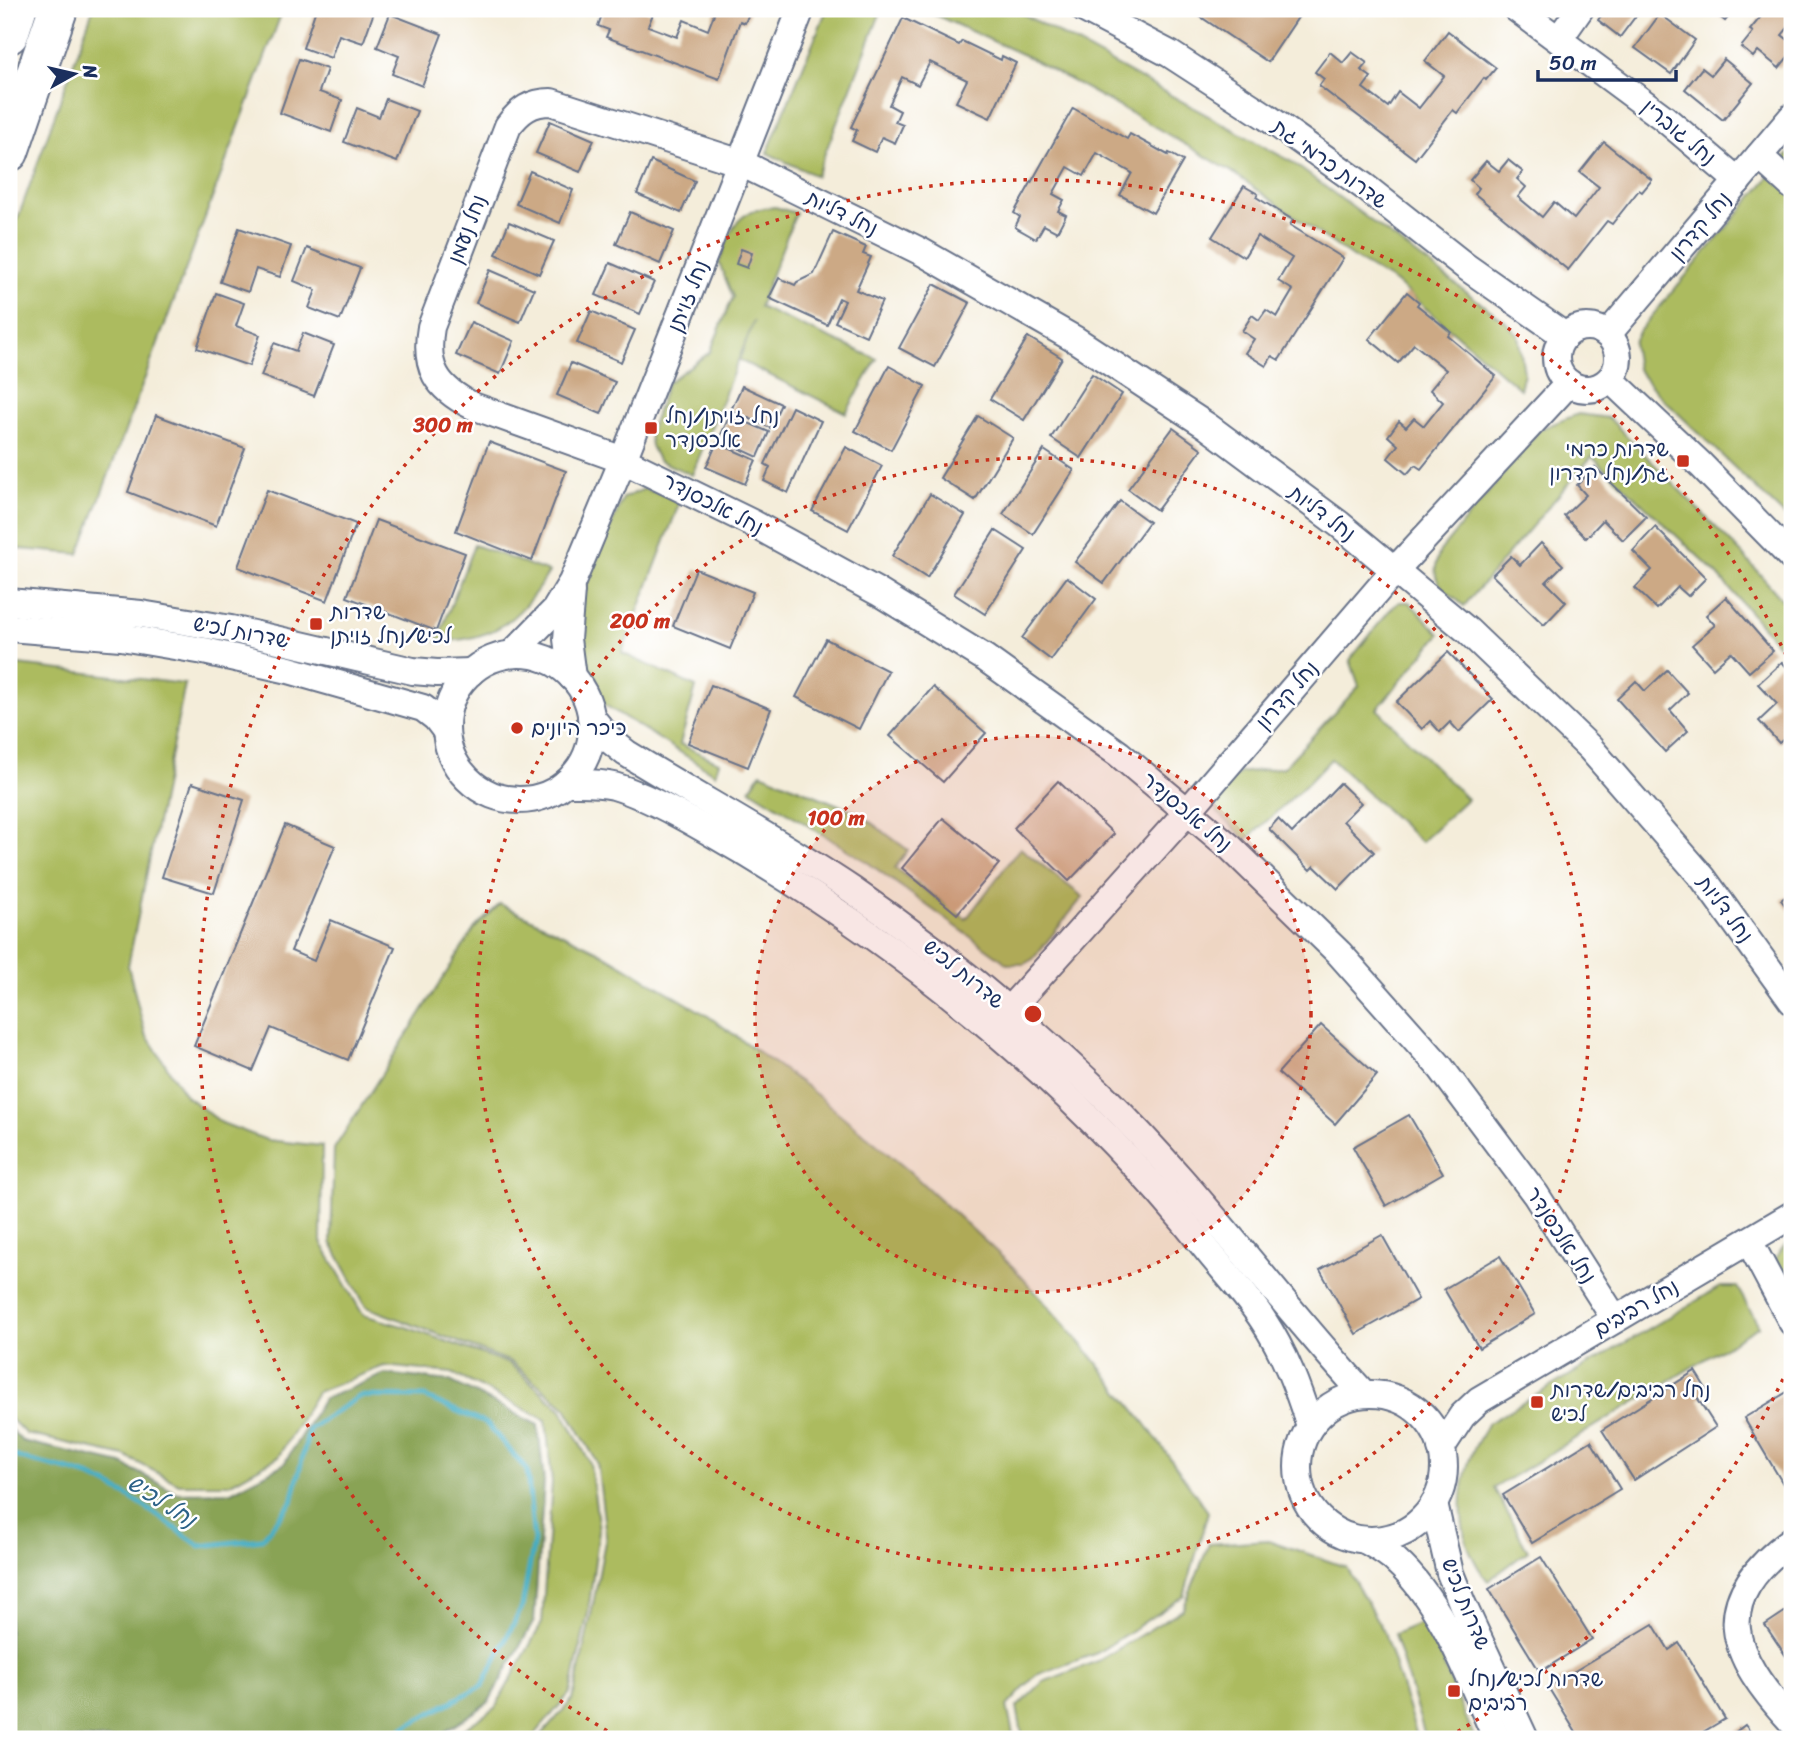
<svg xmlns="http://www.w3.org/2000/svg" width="1801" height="1748" font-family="Sriracha,'Playpen Sans Hebrew',sans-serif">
<rect width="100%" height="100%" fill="#fff"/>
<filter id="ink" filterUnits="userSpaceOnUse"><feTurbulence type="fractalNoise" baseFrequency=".0143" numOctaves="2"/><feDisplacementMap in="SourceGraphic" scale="14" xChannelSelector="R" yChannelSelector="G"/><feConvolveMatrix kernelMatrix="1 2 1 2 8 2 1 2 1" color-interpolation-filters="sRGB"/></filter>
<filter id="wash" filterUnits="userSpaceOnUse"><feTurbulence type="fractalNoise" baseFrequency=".00686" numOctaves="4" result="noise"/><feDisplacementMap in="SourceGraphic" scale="28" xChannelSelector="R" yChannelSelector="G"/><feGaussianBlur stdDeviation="1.57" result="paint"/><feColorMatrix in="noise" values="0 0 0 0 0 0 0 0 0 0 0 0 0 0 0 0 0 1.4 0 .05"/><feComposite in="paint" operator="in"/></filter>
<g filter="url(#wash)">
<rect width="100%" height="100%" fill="#f4edda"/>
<g fill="#acbb5e" stroke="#64755e" stroke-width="2">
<path d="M93,9H283L79,554L9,548V243Z"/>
<path d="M827,9H882L816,176L767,153Z"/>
<path d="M922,9H1014L1292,162L1505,321L1518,335L1524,373L1520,389L1395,282L1352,257L1232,172L1133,114L1028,57Z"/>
<path d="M1792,150V523L1657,393L1637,369L1633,343L1640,330Z"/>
<path d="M775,207L796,213L759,307L877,359L846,413L739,360L754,321L692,475L658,460L651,446L649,434L667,383L710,352L733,297L719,263C731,230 735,209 775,207Z"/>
<path d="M1578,414L1609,418L1742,554L1792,611V661L1717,574L1592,456L1464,606C1441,585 1428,584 1440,551L1540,429Z"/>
<path d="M644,489L670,496L679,504L622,653L696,687L680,744L719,762L715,774L605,705L591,692L578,662L579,601L623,498Z"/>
<path d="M474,545L549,572C534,597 511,627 481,635C467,640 452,641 437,642Z"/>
<path d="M1399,602H1409L1440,634L1377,709L1467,799L1421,842L1331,759L1307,784L1246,840L1217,812L1216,801L1227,783L1240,773L1284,767L1359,686L1350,660L1389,611Z"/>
<path d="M9,664L185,684L128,966L145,1033L186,1096L222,1123L267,1140L322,1146L321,1242L363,1315L406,1327L510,1364L562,1410L590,1463L599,1530L588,1613L570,1693L531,1739H449L495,1708L542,1623L552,1482L546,1420L452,1373L384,1366L317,1392L278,1457L229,1484H179L125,1456L26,1434L9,1417Z"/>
<path d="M761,773L858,813L908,850L895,868L966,919L1020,848L1083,897L1033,959L1024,964H1008L867,862L750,789Z"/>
<path d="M500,904L600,952L708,1016L807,1087L909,1171L1013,1267L1084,1347L1145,1423L1208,1512L1184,1596L1097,1653L1036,1675L1007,1706L1014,1739H538L573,1699L591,1615L606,1536L597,1462L566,1408L511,1362L366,1307L331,1242L334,1149L475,928Z"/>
<path d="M1792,1241V1289L1774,1261L1784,1246Z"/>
<path d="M1720,1287H1737L1759,1326L1494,1488L1528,1551L1488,1581C1459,1546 1455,1502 1470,1458C1474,1447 1482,1435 1487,1424Z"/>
<path d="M1268,1540L1346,1567L1384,1632L1418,1739H1023L1017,1707L1043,1682L1100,1660L1183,1609L1209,1544Z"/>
<path d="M1425,1621L1475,1739H1426L1394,1634Z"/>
</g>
<path fill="#89a355" stroke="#52695a" stroke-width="2" d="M385,1374L450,1381L538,1425L544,1482L534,1621L488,1703L434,1739H9V1428L22,1441L122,1464L177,1493L231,1492L284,1464L323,1399Z"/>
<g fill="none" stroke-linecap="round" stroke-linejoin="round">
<path stroke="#44adc4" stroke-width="5" d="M9,1454C35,1464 65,1467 91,1477C131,1494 166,1522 200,1546L262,1539L292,1502L309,1429L360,1396L425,1397L487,1424L527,1470L534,1541L522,1607L483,1685L410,1724L388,1739"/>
</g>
<g id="blocks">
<g fill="#cca985">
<path d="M316,9H365L374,12L363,43L339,35L331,58L303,48Z"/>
<path d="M604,9H642L653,14L648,26L677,37L684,20L708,30L716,9H751L745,23L740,21L719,79L606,37L609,30L598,26Z"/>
<path d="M1189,9H1234L1238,11L1239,9H1266L1269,11L1271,9H1310L1307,13L1303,10L1268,62Z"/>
<path d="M1606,9H1641L1620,37L1598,20Z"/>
<path d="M1710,9H1735L1725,21Z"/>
<path d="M1767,9H1781L1792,18V23L1782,35L1792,43V52L1779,68L1758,51L1753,57L1741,47L1753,32L1750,30Z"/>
<path d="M390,14L442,34L422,86L392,74L399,56L377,47Z"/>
<path d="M1660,14L1695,40L1671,74L1635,48Z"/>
<path d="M903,18L959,45L962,41L1001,60L1002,56L1016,63L990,118L956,102L967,80L930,62L918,85L902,77L889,105L900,111L895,122L903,125L895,143L882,137L875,152L852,141L857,130L851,127Z"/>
<path d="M1448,31L1496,68L1486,80L1484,78L1457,113L1453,110L1415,159L1319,86L1324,79L1315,72L1330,52L1343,63L1352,52L1367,63L1361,70L1371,77L1363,88L1388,107L1398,92L1419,108L1444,76L1425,61Z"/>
<path d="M299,59L327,69L319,92L342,100L331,132L280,113Z"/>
<path d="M1724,59L1753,83L1723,120L1685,89L1702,68L1711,75Z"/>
<path d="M386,99L417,111L397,162L344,142L357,108L379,117Z"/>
<path d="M1073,108L1127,139L1130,134L1168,155L1169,153L1183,161L1153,213L1120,195L1132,173L1097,153L1084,176L1068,167L1053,194L1064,200L1058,211L1066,215L1057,232L1044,225L1036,239L1015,227L1020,217L1014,213Z"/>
<path d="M550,121L594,140L580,172L536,153Z"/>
<path d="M1604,142L1652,180L1642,192L1639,190L1612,224L1607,221L1568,270L1475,194L1479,188L1470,180L1486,161L1499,171L1508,160L1523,172L1517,179L1526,187L1518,197L1542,217L1554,202L1574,219L1599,187L1580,172Z"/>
<path d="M651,161L695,181L681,213L637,194Z"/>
<path d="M530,171L573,190L560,223L516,204Z"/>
<path d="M1244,186L1258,194L1256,197L1293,220L1290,225L1343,258L1279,360L1272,356L1266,366L1245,353L1254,339L1242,331L1252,315L1259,320L1266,310L1277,317L1293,290L1278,281L1292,258L1257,236L1244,257L1212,237Z"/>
<path d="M630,212L674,231L660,264L616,244Z"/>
<path d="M509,222L554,241L539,274L496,254Z"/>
<path d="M239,228L291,246L280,277L256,269L248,292L220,282Z"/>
<path d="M833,232L866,247L863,254L871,257L856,290L882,301L866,336L835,322L845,301L839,298L827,325L769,298L779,278L795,285L797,282L814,274Z"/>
<path d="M307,248L360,268L340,320L309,308L316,290L294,281Z"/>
<path d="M741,249L752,253L747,268L736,264Z"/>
<path d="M610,263L654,282L640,314L596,295Z"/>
<path d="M490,270L534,289L520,322L476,303Z"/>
<path d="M934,284L970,303L935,367L899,348Z"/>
<path d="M1407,292L1419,302L1417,305L1451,332L1448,336L1496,376L1421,469L1415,465L1407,474L1388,458L1398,445L1388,436L1399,421L1406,427L1414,418L1424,426L1443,402L1430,390L1446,370L1414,344L1398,363L1369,339Z"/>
<path d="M216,293L244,303L236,326L260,335L249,366L197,348Z"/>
<path d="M591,311L635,330L621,362L577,343Z"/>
<path d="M471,322L514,341L500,374L456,355Z"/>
<path d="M303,333L334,345L314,396L261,376L274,343L296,351Z"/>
<path d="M1028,337L1062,358L1024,420L990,399Z"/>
<path d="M571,363L615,382L601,414L557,395Z"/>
<path d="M889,366L925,386L891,450L855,431Z"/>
<path d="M1092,374L1122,394L1081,458L1051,438Z"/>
<path d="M742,386L781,404L770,428L731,410Z"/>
<path d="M792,407L821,421L788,493L764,481L770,467L765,464Z"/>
<path d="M156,415L245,448L216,526L128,492Z"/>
<path d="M730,415L769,432L758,457L719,439Z"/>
<path d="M978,416L1013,438L975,500L940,478Z"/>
<path d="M1173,428L1202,449L1157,510L1128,489Z"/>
<path d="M489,442L566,471L532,561L456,531Z"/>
<path d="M717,443L756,460L745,484L706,467Z"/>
<path d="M846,447L882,466L848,530L812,511Z"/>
<path d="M1044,450L1074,470L1033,534L1003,514Z"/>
<path d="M1595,467L1646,517L1623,540L1603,520L1586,538L1564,516L1586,495L1577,485Z"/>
<path d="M267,490L356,524L327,601L238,567Z"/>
<path d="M930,494L965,515L927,578L892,556Z"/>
<path d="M1120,501L1149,522L1104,583L1075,562Z"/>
<path d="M376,520L465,553L436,631L347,597Z"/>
<path d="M1655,527L1706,578L1688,596L1678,587L1657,609L1635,588L1652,570L1633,551Z"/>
<path d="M995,530L1026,550L985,614L954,594Z"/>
<path d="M1541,543L1563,565L1546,582L1566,602L1544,625L1492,575L1511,556L1520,565Z"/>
<path d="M696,569L753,592L730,649L673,626Z"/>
<path d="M1067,577L1096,599L1051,660L1022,638Z"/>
<path d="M1726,597L1773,651L1749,672L1731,652L1713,668L1692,645L1715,625L1706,615Z"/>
<path d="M826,639L888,671L859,729L796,697Z"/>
<path d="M1448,652L1493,699L1459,732L1450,722L1440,732L1430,721L1422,729L1396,702Z"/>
<path d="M1782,662L1792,673V732L1779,743L1759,721L1777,704L1758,684Z"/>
<path d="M1667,670L1688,693L1670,710L1688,731L1665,752L1617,699L1636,681L1645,691Z"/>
<path d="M711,685L771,709L748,767L688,743Z"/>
<path d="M933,687L986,733L943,782L890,736Z"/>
<path d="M1058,781L1114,834L1069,881L1014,828Z"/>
<path d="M192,783L244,800L214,893L162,877Z"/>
<path d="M1340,783L1361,803L1343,821L1374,852L1338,889L1314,866L1310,870L1269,829L1278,819L1292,833Z"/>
<path d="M943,818L999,864L957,914L902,868Z"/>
<path d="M285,825L335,846L291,951L314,961L331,920L395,947L348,1060L271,1028L253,1071L194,1046Z"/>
<path d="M1792,892V914L1781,900Z"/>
<path d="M1321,1025L1377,1075L1335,1124L1278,1073Z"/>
<path d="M1409,1115L1443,1173L1386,1206L1353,1147Z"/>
<path d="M1382,1235L1418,1299L1356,1334L1320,1270Z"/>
<path d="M1500,1256L1535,1314L1479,1348L1444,1289Z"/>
<path d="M1695,1371L1708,1392L1698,1399L1716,1427L1634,1480L1602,1430Z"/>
<path d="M1792,1389V1499L1744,1418Z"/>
<path d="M1591,1441L1620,1489L1532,1543L1503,1495Z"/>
<path d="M1541,1557L1592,1639L1540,1672L1489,1589Z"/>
<path d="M1792,1607V1665L1765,1625Z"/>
<path d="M1653,1624L1669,1650L1679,1643L1725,1719L1691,1739H1580L1548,1687Z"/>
<path d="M1745,1725L1756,1739H1726Z"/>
</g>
</g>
</g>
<g filter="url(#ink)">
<use href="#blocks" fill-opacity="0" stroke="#677289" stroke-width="2"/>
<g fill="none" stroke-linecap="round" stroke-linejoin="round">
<defs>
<g id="minor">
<path d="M1084,9L1170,54L1267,117L1365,187L1465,266L1565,336"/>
<path d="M1517,9L1664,118L1738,181"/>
<path d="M1559,39L1580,9"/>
<path d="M1759,156L1792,186"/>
<circle cx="1587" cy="358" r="31"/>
<path d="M1608,334L1792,117"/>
<path d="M1611,380L1701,465L1792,558"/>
<path d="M571,591L567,639L572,677"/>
<path d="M9,602L141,614L231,629L413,671L437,673L471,672"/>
<path d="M9,628L121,637L204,651L289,670L423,708L436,718L446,731"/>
<path d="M512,654L555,610L572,582L623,460L801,9"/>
<circle cx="519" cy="727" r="73"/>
<path d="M591,717L611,741L626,753C701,799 779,841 852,890C942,952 1024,1020 1102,1095C1197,1188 1274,1296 1364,1394"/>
<path d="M566,783C582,783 598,782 614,786C657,799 715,835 754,858C924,962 1079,1090 1204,1246C1223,1270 1246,1294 1263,1320C1285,1353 1298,1389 1310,1426"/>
<path d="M1009,1010L1188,811L1395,570L1569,383"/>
<path d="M1749,1241L1792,1322"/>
<path d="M1615,1319L1536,1195L1441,1068L1339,953L1231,848L1119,754L985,658L878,592L752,523L623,460L473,406C436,388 424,367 431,327L508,126C520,110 531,102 551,102L741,163L922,252L1076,340L1207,426L1339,524L1468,631L1590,748L1703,878L1792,1001"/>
<circle cx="1371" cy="1467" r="73"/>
<path d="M1441,1448L1462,1416L1479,1400L1792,1215"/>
<path d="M1434,1504L1450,1573L1462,1603L1525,1739"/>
<path d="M1365,1540C1375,1546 1387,1552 1396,1561C1444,1604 1470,1681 1497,1739"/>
<path d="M1792,1540C1708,1601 1729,1654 1792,1722"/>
</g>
<g id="highway">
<path d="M9,34L17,9"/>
<path d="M9,152L58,9"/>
</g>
</defs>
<use href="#minor" stroke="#677289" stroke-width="30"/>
<use href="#highway" stroke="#677289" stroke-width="42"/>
<use href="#minor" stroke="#fff" stroke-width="26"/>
<use href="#highway" stroke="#fff" stroke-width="38"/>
</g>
</g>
<circle cx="1033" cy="1014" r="278" fill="#c8321e" fill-opacity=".12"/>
<g fill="none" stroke="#c8321e" stroke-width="3.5" stroke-dasharray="3.5 7">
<circle cx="1033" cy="1014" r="278"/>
<circle cx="1033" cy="1014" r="556"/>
<path d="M1792 1360A834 834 0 0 1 1450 1736M616 1736A834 834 0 1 1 1792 668"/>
</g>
<g fill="#c8321e" stroke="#fff" stroke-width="2.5">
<rect x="644" y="421" width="14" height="14" rx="3.5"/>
<rect x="1676" y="454" width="14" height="14" rx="3.5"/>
<rect x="309" y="617" width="14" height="14" rx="3.5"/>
<circle cx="517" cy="728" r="7"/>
<rect x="1530" y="1395" width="14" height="14" rx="3.5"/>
<rect x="1447" y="1684" width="14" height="14" rx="3.5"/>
</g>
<g text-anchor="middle" stroke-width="5" stroke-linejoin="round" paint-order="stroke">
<g font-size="21" fill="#1b2f5e" stroke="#fff">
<text transform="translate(1679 132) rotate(40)" y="7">נחל גוברין</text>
<text transform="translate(1330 164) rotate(36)" y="7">שדרות כרמי גת</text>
<text transform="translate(842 213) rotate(26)" y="7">נחל דליות</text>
<text transform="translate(1700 226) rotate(-50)" y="7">נחל קדרון</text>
<text transform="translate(467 229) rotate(-69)" y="7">נחל נעמן</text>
<text transform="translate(688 296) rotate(-68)" y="7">נחל זויתן</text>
<text transform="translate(713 504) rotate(27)" y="7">נחל אלכסנדר</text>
<text transform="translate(1322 513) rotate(37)" y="7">נחל דליות</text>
<text transform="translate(241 632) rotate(11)" y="7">שדרות לכיש</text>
<text transform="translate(1287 695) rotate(-49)" y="7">נחל קדרון</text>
<text transform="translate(1187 812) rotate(40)" y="7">נחל אלכסנדר</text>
<text transform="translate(1725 909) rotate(53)" y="7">נחל דליות</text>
<text transform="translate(964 974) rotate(39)" y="7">שדרות לכיש</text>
<text transform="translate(1561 1235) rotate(57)" y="7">נחל אלכסנדר</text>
<text transform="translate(1636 1308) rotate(-30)" y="7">נחל רביבים</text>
<text transform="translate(1466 1604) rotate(68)" y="7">שדרות לכיש</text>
</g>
<g font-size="21" fill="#1b2f5e" stroke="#fff" text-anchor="start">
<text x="665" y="423">נחל זויתן/נחל<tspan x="665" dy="24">אלכסנדר</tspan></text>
<text x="1669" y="456" text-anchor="end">שדרות כרמי<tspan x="1669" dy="24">גת/נחל קדרון</tspan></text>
<text x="330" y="619">שדרות<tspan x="330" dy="24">לכיש/נחל זויתן</tspan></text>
<text x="531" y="735">כיכר היונים</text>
<text x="1551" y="1397">נחל רביבים/שדרות<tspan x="1551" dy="24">לכיש</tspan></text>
<text x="1468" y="1686">שדרות לכיש/נחל<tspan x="1468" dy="24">רביבים</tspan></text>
</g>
<g font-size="23" font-style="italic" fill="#2b6187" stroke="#fff">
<text transform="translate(162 1501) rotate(33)" y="8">נחל לכיש</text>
</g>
</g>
<circle cx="1033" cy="1014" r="10" fill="#c8321e" stroke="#fff" stroke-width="3.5"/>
<g font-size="21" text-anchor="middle" font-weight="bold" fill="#c8321e" stroke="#fff" stroke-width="5" stroke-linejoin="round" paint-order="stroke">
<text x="443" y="432">300 m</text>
<text x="640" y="628">200 m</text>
<text x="836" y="825">100 m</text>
</g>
<rect width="1801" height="1748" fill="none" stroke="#fff" stroke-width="35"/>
<g transform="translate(74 74) rotate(82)" stroke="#ffffff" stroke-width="5" paint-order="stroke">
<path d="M0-5L12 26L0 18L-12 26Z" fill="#1b2f5e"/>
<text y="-10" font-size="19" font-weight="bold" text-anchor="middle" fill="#1b2f5e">N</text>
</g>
<path d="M1538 70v10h138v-10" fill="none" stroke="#1b2f5e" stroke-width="3.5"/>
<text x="1549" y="70" font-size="21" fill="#1b2f5e" stroke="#ffffff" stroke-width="5" paint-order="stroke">50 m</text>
</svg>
